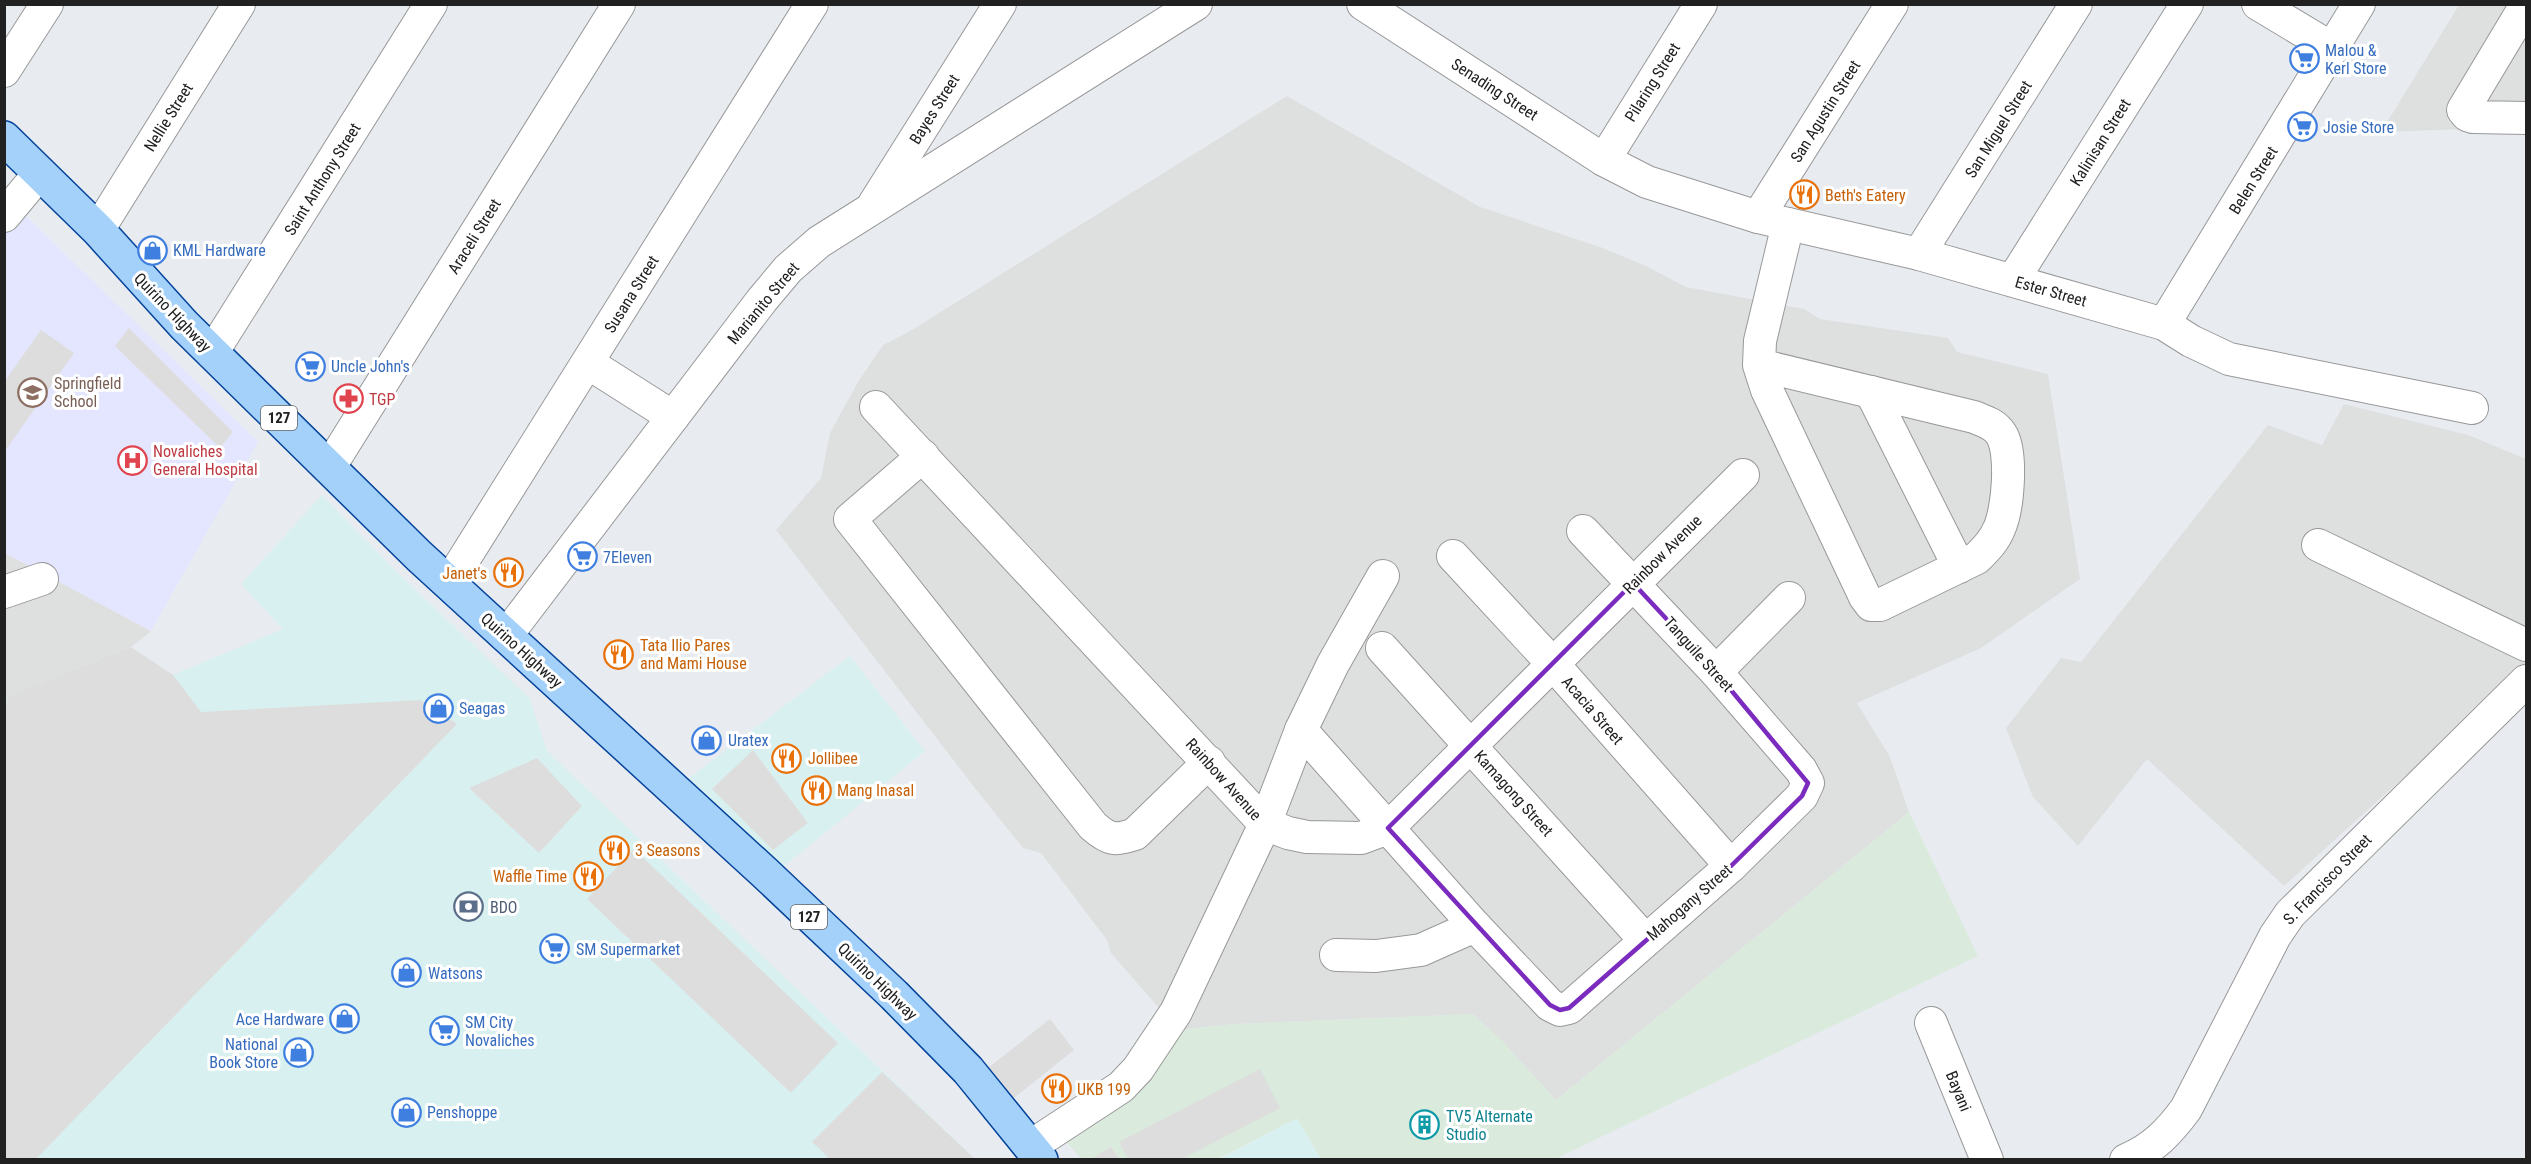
<svg xmlns="http://www.w3.org/2000/svg" width="2531" height="1164" font-family="'Roboto Condensed',sans-serif">
<rect width="100%" height="100%" fill="#e8ecf1"/>
<g fill="#dedfdf">
<path d="M2459,5H2526V127L2381,132Z"/>
<path d="M1287,96L1480,207L1600,247L1644,265L1686,287L1804,309L1820,319L1948,338L1957,352L2048,374L2080,579L1981,648L1857,703L1890,757L1909,812L1556,1100L1502,1041L1473,1014L1235,1024L1178,1030L1111,953L1107,940L1041,853L1023,848L978,792L776,530L821,478L830,433L858,382L883,345L907,333Z"/>
<path d="M2344,404L2468,435L2526,459V662L2516,675L2284,886L2147,759L2078,846L2033,797L2006,728L2061,658L2081,662L2268,425L2322,445Z"/>
<path d="M5,553L151,631L131,647L9,695L5,707Z"/>
</g>
<g fill="#d8f1f0">
<path d="M322,495L396,571L530,699L547,751L975,1159H5L4,707L9,695L131,647L173,675L283,629L241,584Z"/>
<path d="M850,656L925,751L782,868L689,778Z"/>
<path d="M1297,1118L1321,1159L1218,1160Z"/>
</g>
<path fill="#daeadc" d="M1909,812L1978,956L1555,1159H1321L1297,1118L1218,1159H1081L1063,1137L1178,1030L1235,1024L1473,1014L1502,1041L1556,1100Z"/>
<path fill="#e3e6fe" d="M22,212L258,442L151,631L5,553L4,234Z"/>
<g fill="#ddd">
<path d="M129,328L233,432L220,448L115,346Z"/>
<path d="M41,330L74,353L5,451V381Z"/>
<path d="M131,647L173,675L201,712L421,700L457,724L36,1159H5V707L9,695Z"/>
<path d="M753,750L808,823L773,850L712,789Z"/>
<path d="M537,758L582,806L539,853L469,788Z"/>
<path d="M634,849L838,1043L791,1093L587,899Z"/>
<path d="M1050,1019L1074,1050L1014,1098L989,1067Z"/>
<path d="M1260,1069L1280,1108L1182,1159H1128L1119,1142Z"/>
<path d="M882,1072L975,1159H830L812,1142Z"/>
<path d="M1111,1147L1119,1159H1091Z"/>
</g>
<g fill="none" stroke-linecap="round" stroke-linejoin="round">
<defs>
<g id="minor">
<path d="M1363,4L1604,160L1647,182L1758,217L1919,254L2164,324L2191,341L2229,359L2472,408"/>
<path d="M2258,4L2333,49"/>
<path d="M2526,5L2463,110L2467,115L2473,117L2526,118"/>
<path d="M4,71L47,4"/>
<path d="M1604,160L1701,4"/>
<path d="M874,204L1000,4"/>
<path d="M4,216L39,174"/>
<path d="M1758,217L1892,4"/>
<path d="M98,230L239,4"/>
<path d="M1919,254L2076,4"/>
<path d="M2013,280L2187,4"/>
<path d="M2164,324L2359,4"/>
<path d="M212,353L431,4"/>
<path d="M588,363L673,417"/>
<path d="M1759,365L1974,417C1984,421 1995,424 2001,434C2013,452 2008,510 1999,529C1994,541 1986,549 1977,558L1880,605H1871L1865,597L1767,390L1759,365L1760,341L1788,224"/>
<path d="M1871,392L1959,567"/>
<path d="M876,407L1265,824L1288,833L1307,837L1361,838L1388,828L1743,475"/>
<path d="M923,456L850,519L1093,826C1109,840 1115,841 1135,834L1209,762"/>
<path d="M329,468L619,4"/>
<path d="M2318,545L2526,645"/>
<path d="M1453,556L1553,664L1731,866"/>
<path d="M449,583L812,4"/>
<path d="M4,592L42,579"/>
<path d="M506,636L762,300L788,269L819,242L1196,4"/>
<path d="M1382,648L1645,940"/>
<path d="M1716,672L1789,598"/>
<path d="M1301,730L1475,926L1550,1005L1560,1010L1569,1008L1731,866L1802,796L1808,783L1801,770L1716,672L1583,531"/>
<path d="M1336,955L1376,956L1421,950L1475,926"/>
<path d="M1931,1023L1987,1160"/>
<path d="M1031,1146L1121,1087L1138,1069L1176,1012L1265,824L1301,730L1333,664L1383,576"/>
<path d="M2126,1160C2153,1149 2169,1132 2186,1109L2275,936L2290,914L2526,681"/>
</g>
<path id="major" d="M4,138L98,230L184,325L419,556L765,873L894,995L968,1070L1041,1160"/>
</defs>
<use href="#minor" stroke="#989898" stroke-width="34"/>
<use href="#major" stroke="#04439a" stroke-width="36"/>
<use href="#minor" stroke="#fff" stroke-width="32"/>
<use href="#major" stroke="#a4d1fa" stroke-width="33"/>
</g>
<path fill="none" stroke="#7b2cbf" stroke-width="4.5" stroke-linejoin="round" d="M1633,583L1716,672L1808,783L1802,796L1731,866L1569,1008L1560,1010L1550,1005L1388,828Z"/>
<defs>
<symbol id="supermarket-ring" viewBox="-11 -11 22 22"><circle r="9.5" fill="#fff" stroke="#3f7fe0" stroke-width="1.5"/><path d="M-6-5.5h2.5l.6 2H6L4.5 2H-2.5L-4.4-4H-6ZM-1.5 3.2a1.3 1.3 0 1 0 .1 0ZM3 3.2a1.3 1.3 0 1 0 .1 0Z" fill="#3f7fe0"/></symbol>
<symbol id="restaurant-ring" viewBox="-11 -11 22 22"><circle r="9.5" fill="#fff" stroke="#e8710a" stroke-width="1.5"/><path d="M-5-6h1v4h1v-4h1v4h1v-4h1v5L-1.5 .5V6h-2V.5L-5-1ZM5-6V6H3V1.5H1.5Q1.5-4 5-6Z" fill="#e8710a"/></symbol>
<symbol id="shop-ring" viewBox="-11 -11 22 22"><circle r="9.5" fill="#fff" stroke="#3f7fe0" stroke-width="1.5"/><path d="M-5-2.5h2.3a2.7 3.5 0 0 1 5.4 0H5L5.5 6h-11ZM-1.5-2.5h3a1.5 2.3 0 0 0-3 0Z" fill="#3f7fe0"/></symbol>
<symbol id="school-ring" viewBox="-11 -11 22 22"><circle r="9.5" fill="#fff" stroke="#8d6e63" stroke-width="1.5"/><path d="M0-5L7-2L0 1L-7-2ZM-4 1L0 2.5L4 1V4Q0 6-4 4Z" fill="#8d6e63"/></symbol>
<symbol id="pharmacy-ring" viewBox="-11 -11 22 22"><circle r="9.5" fill="#fff" stroke="#e0444e" stroke-width="1.5"/><path d="M-2-6h4v4h4v4h-4v4h-4v-4h-4v-4h4Z" fill="#e0444e"/></symbol>
<symbol id="hospital-ring" viewBox="-11 -11 22 22"><circle r="9.5" fill="#fff" stroke="#e0444e" stroke-width="1.5"/><path d="M-5-5h3v3.5h4V-5h3V5h-3V1.5h-4V5h-3Z" fill="#e0444e"/></symbol>
<symbol id="bank-ring" viewBox="-11 -11 22 22"><circle r="9.5" fill="#fff" stroke="#5c6f8a" stroke-width="1.5"/><path d="M-6-4H6V4H-6ZM0-2.3a2.3 2.3 0 1 0 0 4.6a2.3 2.3 0 1 0 0-4.6Z" fill="#5c6f8a"/></symbol>
<symbol id="building-ring" viewBox="-11 -11 22 22"><circle r="9.5" fill="#fff" stroke="#0f9aa8" stroke-width="1.5"/><path d="M-4-6H4V6H1V3H-1V6H-4ZM-2.5-4.3h1.7v1.8h-1.7ZM.8-4.3h1.7v1.8H.8ZM-2.5-1h1.7V.8h-1.7ZM.8-1h1.7V.8H.8Z" fill="#0f9aa8"/></symbol>
</defs>
<g fill-rule="evenodd">
<use href="#supermarket-ring" x="2288" y="42" width="33" height="33"/>
<use href="#supermarket-ring" x="2286" y="110" width="33" height="33"/>
<use href="#restaurant-ring" x="1788" y="178" width="33" height="33"/>
<use href="#shop-ring" x="136" y="234" width="33" height="33"/>
<use href="#supermarket-ring" x="294" y="350" width="33" height="33"/>
<use href="#school-ring" x="16" y="376" width="33" height="33"/>
<use href="#pharmacy-ring" x="332" y="382" width="33" height="33"/>
<use href="#hospital-ring" x="116" y="444" width="33" height="33"/>
<use href="#supermarket-ring" x="566" y="540" width="33" height="33"/>
<use href="#restaurant-ring" x="492" y="556" width="33" height="33"/>
<use href="#restaurant-ring" x="602" y="638" width="33" height="33"/>
<use href="#shop-ring" x="422" y="692" width="33" height="33"/>
<use href="#shop-ring" x="690" y="724" width="33" height="33"/>
<use href="#restaurant-ring" x="770" y="742" width="33" height="33"/>
<use href="#restaurant-ring" x="800" y="774" width="33" height="33"/>
<use href="#restaurant-ring" x="598" y="834" width="33" height="33"/>
<use href="#restaurant-ring" x="572" y="860" width="33" height="33"/>
<use href="#bank-ring" x="452" y="890" width="33" height="33"/>
<use href="#supermarket-ring" x="538" y="932" width="33" height="33"/>
<use href="#shop-ring" x="390" y="956" width="33" height="33"/>
<use href="#shop-ring" x="328" y="1002" width="33" height="33"/>
<use href="#supermarket-ring" x="428" y="1014" width="33" height="33"/>
<use href="#shop-ring" x="282" y="1036" width="33" height="33"/>
<use href="#restaurant-ring" x="1040" y="1072" width="33" height="33"/>
<use href="#shop-ring" x="390" y="1096" width="33" height="33"/>
<use href="#building-ring" x="1408" y="1108" width="33" height="33"/>
</g>
<g text-anchor="middle" stroke-width="6" stroke-linejoin="round" paint-order="stroke">
<g fill="#fff" stroke="#646464" stroke-width="1.5">
<rect x="261" y="406" width="36" height="24" rx="4.5"/>
<rect x="791" y="905" width="36" height="24" rx="4.5"/>
</g>
<g font-size="15" font-weight="bold" fill="#212121">
<text x="279" y="423">127</text>
<text x="809" y="922">127</text>
</g>
<g font-size="16" fill="#366cbe" stroke="#fff" text-anchor="start">
<text x="2325" y="56">Malou &amp;<tspan x="2325" dy="18">Kerl Store</tspan></text>
<text x="2323" y="133">Josie Store</text>
<text x="173" y="256">KML Hardware</text>
<text x="331" y="372">Uncle John's</text>
<text x="603" y="563">7Eleven</text>
<text x="459" y="714">Seagas</text>
<text x="728" y="746">Uratex</text>
<text x="576" y="955">SM Supermarket</text>
<text x="428" y="979">Watsons</text>
<text x="324" y="1025" text-anchor="end">Ace Hardware</text>
<text x="465" y="1028">SM City<tspan x="465" dy="18">Novaliches</tspan></text>
<text x="278" y="1050" text-anchor="end">National<tspan x="278" dy="18">Book Store</tspan></text>
<text x="427" y="1118">Penshoppe</text>
</g>
<g font-size="16" fill="#212121" stroke="#fff">
<text transform="translate(1652 82) rotate(-58)" y="6">Pilaring Street</text>
<text transform="translate(1495 89) rotate(33)" y="6">Senading Street</text>
<text transform="translate(934 109) rotate(-58)" y="6">Bayes Street</text>
<text transform="translate(1825 111) rotate(-58)" y="6">San Agustin Street</text>
<text transform="translate(168 117) rotate(-58)" y="6">Nellie Street</text>
<text transform="translate(1998 129) rotate(-58)" y="6">San Miguel Street</text>
<text transform="translate(2100 142) rotate(-58)" y="6">Kalinisan Street</text>
<text transform="translate(322 179) rotate(-58)" y="6">Saint Anthony Street</text>
<text transform="translate(2253 180) rotate(-58)" y="6">Belen Street</text>
<text transform="translate(474 236) rotate(-58)" y="6">Araceli Street</text>
<text transform="translate(2051 291) rotate(16)" y="6">Ester Street</text>
<text transform="translate(631 294) rotate(-58)" y="6">Susana Street</text>
<text transform="translate(763 303) rotate(-50)" y="6">Marianito Street</text>
<text transform="translate(173 312) rotate(46)" y="6">Quirino Highway</text>
<text transform="translate(1662 554) rotate(-45)" y="6">Rainbow Avenue</text>
<text transform="translate(522 650) rotate(42)" y="6">Quirino Highway</text>
<text transform="translate(1699 654) rotate(48)" y="6">Tanguile Street</text>
<text transform="translate(1593 710) rotate(49)" y="6">Acacia Street</text>
<text transform="translate(1224 779) rotate(48)" y="6">Rainbow Avenue</text>
<text transform="translate(1514 793) rotate(48)" y="6">Kamagong Street</text>
<text transform="translate(2327 879) rotate(-46)" y="6">S. Francisco Street</text>
<text transform="translate(1689 902) rotate(-41)" y="6">Mahogany Street</text>
<text transform="translate(878 981) rotate(44)" y="6">Quirino Highway</text>
<text transform="translate(1959 1091) rotate(68)" y="6">Bayani</text>
</g>
<g font-size="16" fill="#c56008" stroke="#fff" text-anchor="start">
<text x="1825" y="201">Beth's Eatery</text>
<text x="487" y="579" text-anchor="end">Janet's</text>
<text x="640" y="651">Tata Ilio Pares<tspan x="640" dy="18">and Mami House</tspan></text>
<text x="808" y="764">Jollibee</text>
<text x="837" y="796">Mang Inasal</text>
<text x="635" y="856">3 Seasons</text>
<text x="567" y="882" text-anchor="end">Waffle Time</text>
<text x="1077" y="1095">UKB 199</text>
</g>
<g font-size="16" fill="#785e54" stroke="#fff" text-anchor="start">
<text x="54" y="389">Springfield<tspan x="54" dy="18">School</tspan></text>
</g>
<g font-size="16" fill="#be3a42" stroke="#fff" text-anchor="start">
<text x="369" y="405">TGP</text>
<text x="153" y="457">Novaliches<tspan x="153" dy="18">General Hospital</tspan></text>
</g>
<g font-size="16" fill="#4e5e75" stroke="#fff" text-anchor="start">
<text x="490" y="913">BDO</text>
</g>
<g font-size="16" fill="#0d838f" stroke="#fff" text-anchor="start">
<text x="1446" y="1122">TV5 Alternate<tspan x="1446" dy="18">Studio</tspan></text>
</g>
</g>
<rect width="2531" height="1164" fill="none" stroke="#212121" stroke-width="12"/>
</svg>
